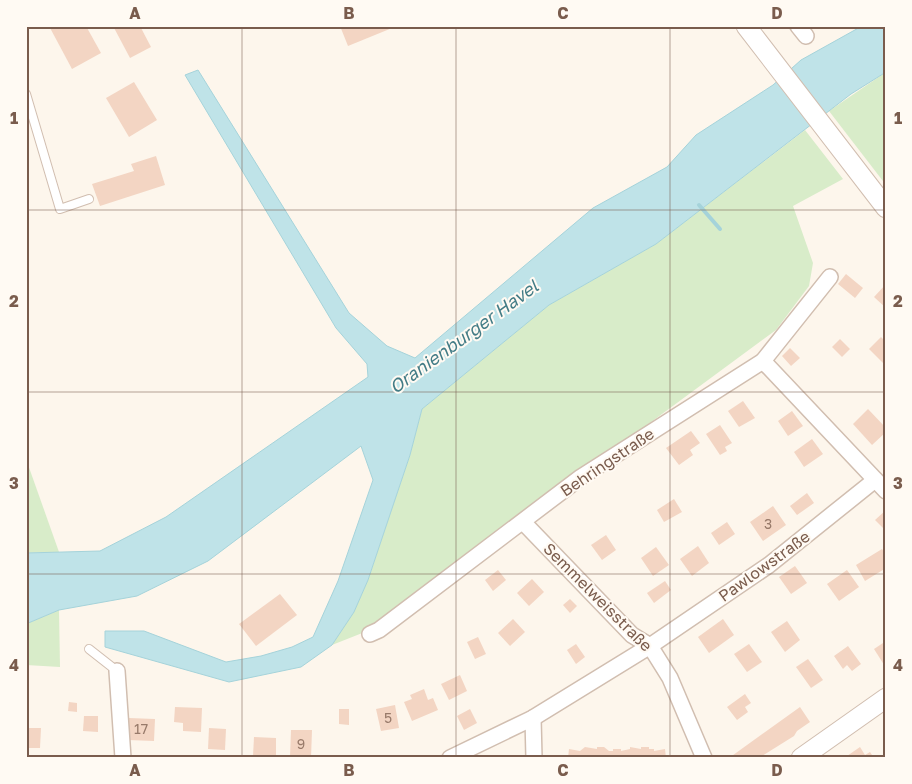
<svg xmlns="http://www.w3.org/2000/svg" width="912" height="784" font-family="'Golos Text',sans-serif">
<rect width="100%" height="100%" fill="#fdf6ec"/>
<g fill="#d8ecc9">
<path d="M886,72V185L829,111Z"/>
<path d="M805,130L843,179L793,206L813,263L809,286L776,330L525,515L380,626L332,645L354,612L368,580L410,455L422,409L549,305L656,244Z"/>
<path d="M26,459L59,552L26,553Z"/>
<path d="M59,610L60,667L26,665V624Z"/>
</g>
<path fill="#bfe3e8" stroke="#a5d3da" d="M862,26H886V72L851,94L656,244L549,305L422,409L410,455L368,580L354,612L332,645L301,667L229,682L105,647V631H144L226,662L261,656L292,647L313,637L338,581L373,480L361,446L208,561L137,596L59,610L26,624V553L100,551L166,517L368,377L367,364L336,328L185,75L198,70L349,313L387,346L415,358L593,208L667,167L696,135L773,85L801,60Z"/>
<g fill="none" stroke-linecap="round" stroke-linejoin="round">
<path stroke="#a5d3da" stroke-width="4" d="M699,205L720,229"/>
</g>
<g fill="#f3d5c3">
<path d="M49,26H86L101,53L72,69Z"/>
<path d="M113,26H140L151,47L130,58Z"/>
<path d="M340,26H397L348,46Z"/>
<path d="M134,82L157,120L129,137L106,98Z"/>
<path d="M156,156L165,185L100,206L92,184L134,171L131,164Z"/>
<path d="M846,274L863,288L855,298L838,284Z"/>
<path d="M886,284V308L874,297Z"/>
<path d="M881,337L886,342V360L883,363L869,349Z"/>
<path d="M840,339L850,349L842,357L832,347Z"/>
<path d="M790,348L800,358L791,366L782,356Z"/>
<path d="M743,401L755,418L739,427L728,411Z"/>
<path d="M868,409L886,428V432L872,445L853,424Z"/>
<path d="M792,411L803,426L788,436L778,421Z"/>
<path d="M720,425L732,443L725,447L727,451L720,455L706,434Z"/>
<path d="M691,431L700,443L690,450L693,455L679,465L666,448Z"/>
<path d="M812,439L823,454L804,467L794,452Z"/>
<path d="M807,493L814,503L797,515L790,506Z"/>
<path d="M674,499L682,512L664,522L657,510Z"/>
<path d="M773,506L786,525L763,541L750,522Z"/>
<path d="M886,510V531L875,520Z"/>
<path d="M727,522L735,534L719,545L711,533Z"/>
<path d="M606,535L616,550L602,560L591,545Z"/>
<path d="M698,546L709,563L692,576L680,559Z"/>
<path d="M656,547L669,565L653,576L641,558Z"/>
<path d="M882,549L886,555V568L865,581L856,565Z"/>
<path d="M795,566L807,583L791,594L779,577Z"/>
<path d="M498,570L506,580L493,591L485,580Z"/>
<path d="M847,570L859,587L839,601L827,584Z"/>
<path d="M532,579L544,592L529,606L517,593Z"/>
<path d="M665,581L671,590L654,603L647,593Z"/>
<path d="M280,594L297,615L256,646L239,624Z"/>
<path d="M570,599L577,606L570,613L563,605Z"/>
<path d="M513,619L525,632L510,646L498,633Z"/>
<path d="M723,619L734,635L709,653L698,637Z"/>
<path d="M787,621L800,640L785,652L771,632Z"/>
<path d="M478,637L486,654L475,659L467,642Z"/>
<path d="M886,641V668L874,649Z"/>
<path d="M576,644L585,657L576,664L567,650Z"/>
<path d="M749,644L762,662L747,672L734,654Z"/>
<path d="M848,646L861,664L852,671L847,665L843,669L834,656Z"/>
<path d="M808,659L823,680L811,688L796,667Z"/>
<path d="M460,675L467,691L449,700L441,684Z"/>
<path d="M424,689L428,700L433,698L438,710L412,721L404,702L412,699L410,695Z"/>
<path d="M745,694L751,703L745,707L748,712L737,720L727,707Z"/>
<path d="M69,702L77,703V712L68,711Z"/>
<path d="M395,705L399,728L381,731L376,709Z"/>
<path d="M175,707L202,708L201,732L183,731V723L174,722Z"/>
<path d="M800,707L810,722L797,731L794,736L759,758H729Z"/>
<path d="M339,709H349V725L339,724Z"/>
<path d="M470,709L477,723L464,730L457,716Z"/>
<path d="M84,716H98V732L83,731Z"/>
<path d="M129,718L155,719L154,741L128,740Z"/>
<path d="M26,728H41L40,748H26Z"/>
<path d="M209,728L226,729L225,750L208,749Z"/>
<path d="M291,730H312L311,758L290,757Z"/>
<path d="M254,737L276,738V757L253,756Z"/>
<path d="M585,747L597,749V747H604L609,751H613V749H621V751L630,749V747L641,749V747H649V749H654V751L665,749L666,758H568L569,749L580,751Z"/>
<path d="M860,747L865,755L870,752L874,758H848L847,756Z"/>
</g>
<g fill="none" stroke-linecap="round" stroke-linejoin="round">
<defs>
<g id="service">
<path d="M26,94L60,209L89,199"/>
<path d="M89,649L117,671"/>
</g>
<g id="minor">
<path d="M798,26L806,36"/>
<path d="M763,361L886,491"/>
<path d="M524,523L632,635L650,646L670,678L704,758"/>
<path d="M370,634L379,630L581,477L763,361L830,277"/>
<path d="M117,671L123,758"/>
<path d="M533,718L534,758"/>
<path d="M450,758L533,718L650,646L769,565L875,480"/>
</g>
<g id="tertiary">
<path d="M746,26L886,208"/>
<path d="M801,758L886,698"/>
</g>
</defs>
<use href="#service" stroke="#d1beb0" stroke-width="10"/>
<use href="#minor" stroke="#d1beb0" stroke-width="18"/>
<use href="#tertiary" stroke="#d1beb0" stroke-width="21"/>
<use href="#service" stroke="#fff" stroke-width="8"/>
<use href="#minor" stroke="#fff" stroke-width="15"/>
<use href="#tertiary" stroke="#fff" stroke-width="19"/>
</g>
<path fill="none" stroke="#7a5c4d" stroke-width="1" stroke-opacity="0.55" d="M242,26V758M456,26V758M670,26V758M26,210H886M26,392H886M26,574H886"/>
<g text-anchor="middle" stroke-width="4" stroke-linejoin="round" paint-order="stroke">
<g font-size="14" fill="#987a6a">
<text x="768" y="529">3</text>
<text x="388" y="723">5</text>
<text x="141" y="734">17</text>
<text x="301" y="749">9</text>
</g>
<g font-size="16" fill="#7a5c4d" stroke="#fffaf3">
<text transform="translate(607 462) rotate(-34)" y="6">Behringstraße</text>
<text transform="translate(764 566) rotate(-36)" y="6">Pawlowstraße</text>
<text transform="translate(598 597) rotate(45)" y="6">Semmelweisstraße</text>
</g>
<g font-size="18" font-style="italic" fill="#437c86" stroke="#fffaf3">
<text transform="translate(464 337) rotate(-36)" y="6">Oranienburger Havel</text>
</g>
</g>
<rect width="912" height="784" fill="none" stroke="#fffaf3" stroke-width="55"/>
<rect x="28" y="28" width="856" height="728" fill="none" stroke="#7a5c4d" stroke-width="2"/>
<g font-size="16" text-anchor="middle" font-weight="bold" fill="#7a5c4d">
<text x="135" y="19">A</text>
<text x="349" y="19">B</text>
<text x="563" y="19">C</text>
<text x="777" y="19">D</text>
<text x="14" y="124">1</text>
<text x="898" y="124">1</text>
<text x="14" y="307">2</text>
<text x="898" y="307">2</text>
<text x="14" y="489">3</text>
<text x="898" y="489">3</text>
<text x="14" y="671">4</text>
<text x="898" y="671">4</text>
<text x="135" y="776">A</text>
<text x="349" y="776">B</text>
<text x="563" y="776">C</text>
<text x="777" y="776">D</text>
</g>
</svg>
